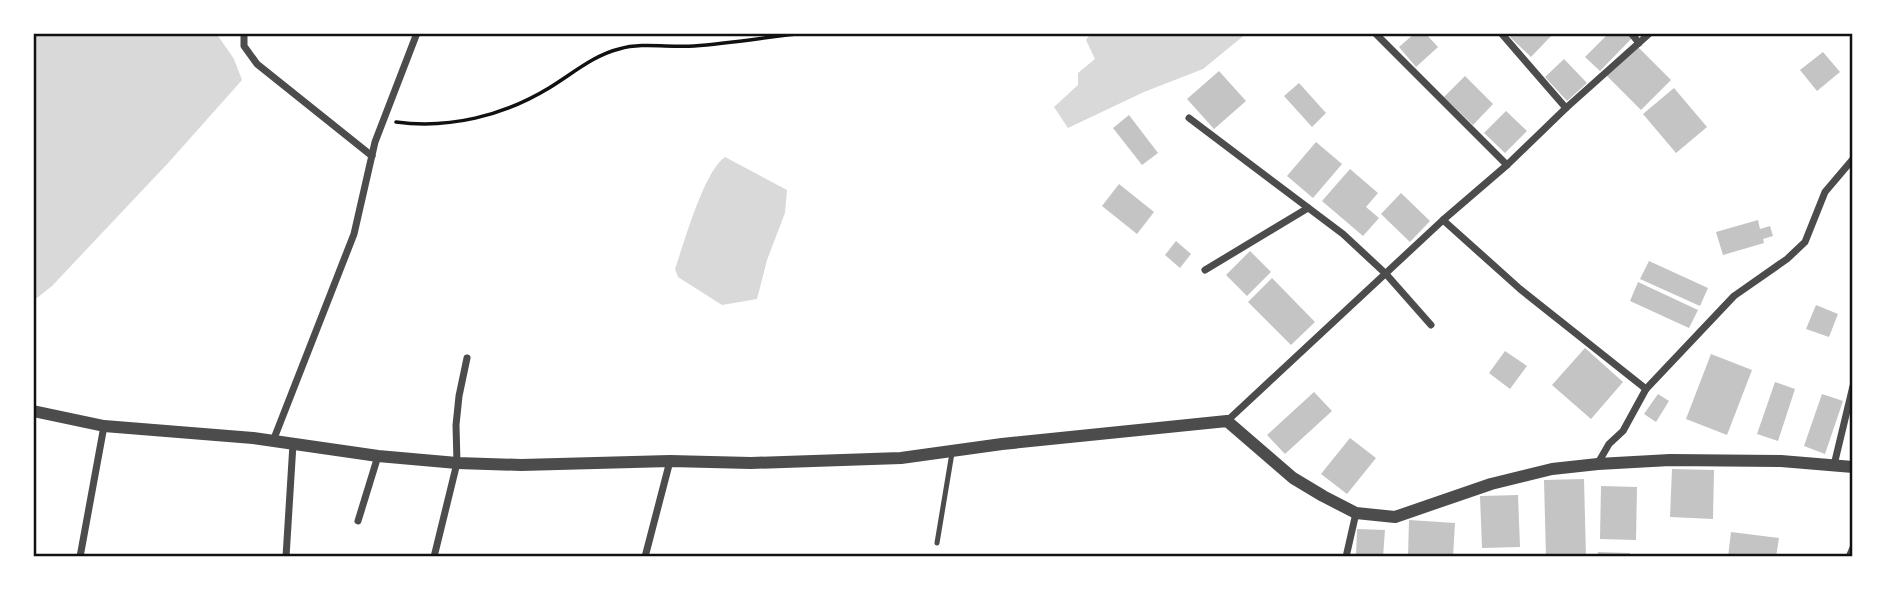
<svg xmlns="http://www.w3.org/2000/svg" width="1886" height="590" font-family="'Nunito Sans',sans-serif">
<rect width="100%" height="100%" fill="#fff"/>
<g fill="#d9d9d9">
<path d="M33,33H216L234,59L242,80L169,162L52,286L33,301Z"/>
<path d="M1091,33H1247L1203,69L1144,92L1068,128L1054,107L1078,85V73L1095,59L1086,40Z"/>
<path d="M725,157L787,190L785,213L767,260L757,299L722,305L678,277L675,269C684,243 704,171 725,157Z"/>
</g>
<g fill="#c4c4c4">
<path d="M1415,33H1425L1438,47L1416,67L1399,47Z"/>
<path d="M1514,33H1554L1531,57L1510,37Z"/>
<path d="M1609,33H1629L1633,37L1600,71L1585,57Z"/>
<path d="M1636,45L1671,80L1641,110L1606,75Z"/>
<path d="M1823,52L1840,72L1817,91L1800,70Z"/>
<path d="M1564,59L1587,83L1567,101L1545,77Z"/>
<path d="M1219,71L1246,101L1214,129L1187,99Z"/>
<path d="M1465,76L1493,104L1473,125L1444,97Z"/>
<path d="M1299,83L1326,113L1312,127L1284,96Z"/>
<path d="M1674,88L1707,127L1676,153L1643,114Z"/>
<path d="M1506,111L1527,131L1505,153L1484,133Z"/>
<path d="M1129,115L1158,153L1142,165L1113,128Z"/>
<path d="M1316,142L1342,164L1313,198L1287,176Z"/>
<path d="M1350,169L1378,193L1366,207L1379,218L1363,236L1322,201Z"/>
<path d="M1119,184L1154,212L1137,234L1102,206Z"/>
<path d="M1401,193L1430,221L1410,242L1381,214Z"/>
<path d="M1758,220L1760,229L1770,226L1773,236L1763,239L1764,243L1723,255L1716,232Z"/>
<path d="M1176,241L1191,254L1180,268L1165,255Z"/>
<path d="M1250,251L1271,272L1247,296L1226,275Z"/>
<path d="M1649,261L1708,288L1700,306L1640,279Z"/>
<path d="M1272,278L1315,322L1291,345L1248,302Z"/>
<path d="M1638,282L1698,310L1689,328L1630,301Z"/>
<path d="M1816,305L1838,314L1829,337L1806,329Z"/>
<path d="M1585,348L1623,382L1591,419L1552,385Z"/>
<path d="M1505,351L1527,366L1510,389L1489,373Z"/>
<path d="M1711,354L1752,370L1727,435L1686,419Z"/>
<path d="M1775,382L1795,389L1778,441L1757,434Z"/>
<path d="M1314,392L1332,411L1285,454L1267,435Z"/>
<path d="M1658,394L1669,401L1656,422L1644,414Z"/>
<path d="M1822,394L1843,401L1825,454L1804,446Z"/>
<path d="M1350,438L1376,458L1347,494L1321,474Z"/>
<path d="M1672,469L1714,470L1713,519L1670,517Z"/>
<path d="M1584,479L1586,557H1546L1544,480Z"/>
<path d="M1601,486L1637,487L1636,540L1600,539Z"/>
<path d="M1518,495L1520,547L1482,548L1480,496Z"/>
<path d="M1409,520L1455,523L1453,557H1408Z"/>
<path d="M1357,529L1385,530L1383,557H1356Z"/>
<path d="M1731,532L1779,538L1776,557H1728Z"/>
<path d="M1598,552L1630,553L1629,557H1597Z"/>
</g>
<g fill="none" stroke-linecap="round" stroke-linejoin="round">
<path stroke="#111" stroke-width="3.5" d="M396,122C449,129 503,116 549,88C572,74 594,55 619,49C643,42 669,48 694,46C731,43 768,37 805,33"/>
<path stroke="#4c4c4c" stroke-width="5" d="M937,543L952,453"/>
<g stroke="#4c4c4c" stroke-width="7">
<path d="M244,33V46L257,64L372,156"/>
<path d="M1375,33L1507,165"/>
<path d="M1501,33L1566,108"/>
<path d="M1631,33L1639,43"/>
<path d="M1189,118L1343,234L1386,274L1431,325"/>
<path d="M1443,220L1520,289L1646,389"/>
<path d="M1205,270L1308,208"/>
<path d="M1227,421L1443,220L1507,165L1566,108L1650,33"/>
<path d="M273,441L354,234L375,142L417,33"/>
<path d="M1598,463L1609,444L1623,431L1646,389L1734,296L1787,259L1805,242L1825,192L1853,159"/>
<path d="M1834,465L1853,386"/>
<path d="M358,521L378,456"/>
<path d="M80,557L104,426"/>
<path d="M286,557L293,444"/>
<path d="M434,557L457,463L456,425L459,396L467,358"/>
<path d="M645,557L670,461"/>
<path d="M1346,557L1356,513"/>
<path d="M1849,557L1853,548"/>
</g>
<path stroke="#4c4c4c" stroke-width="12" d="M33,411L104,426L253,438L378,456L457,463L521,465L670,461L751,463L901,458L1002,444L1227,421L1293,478L1323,496L1356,513L1395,517L1491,484L1552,469L1598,464L1670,460L1781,461L1853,467"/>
</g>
<rect width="1886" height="590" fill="none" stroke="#ffffff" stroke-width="70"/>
<rect x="35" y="35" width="1816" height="520" fill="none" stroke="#111" stroke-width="2.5"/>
</svg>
